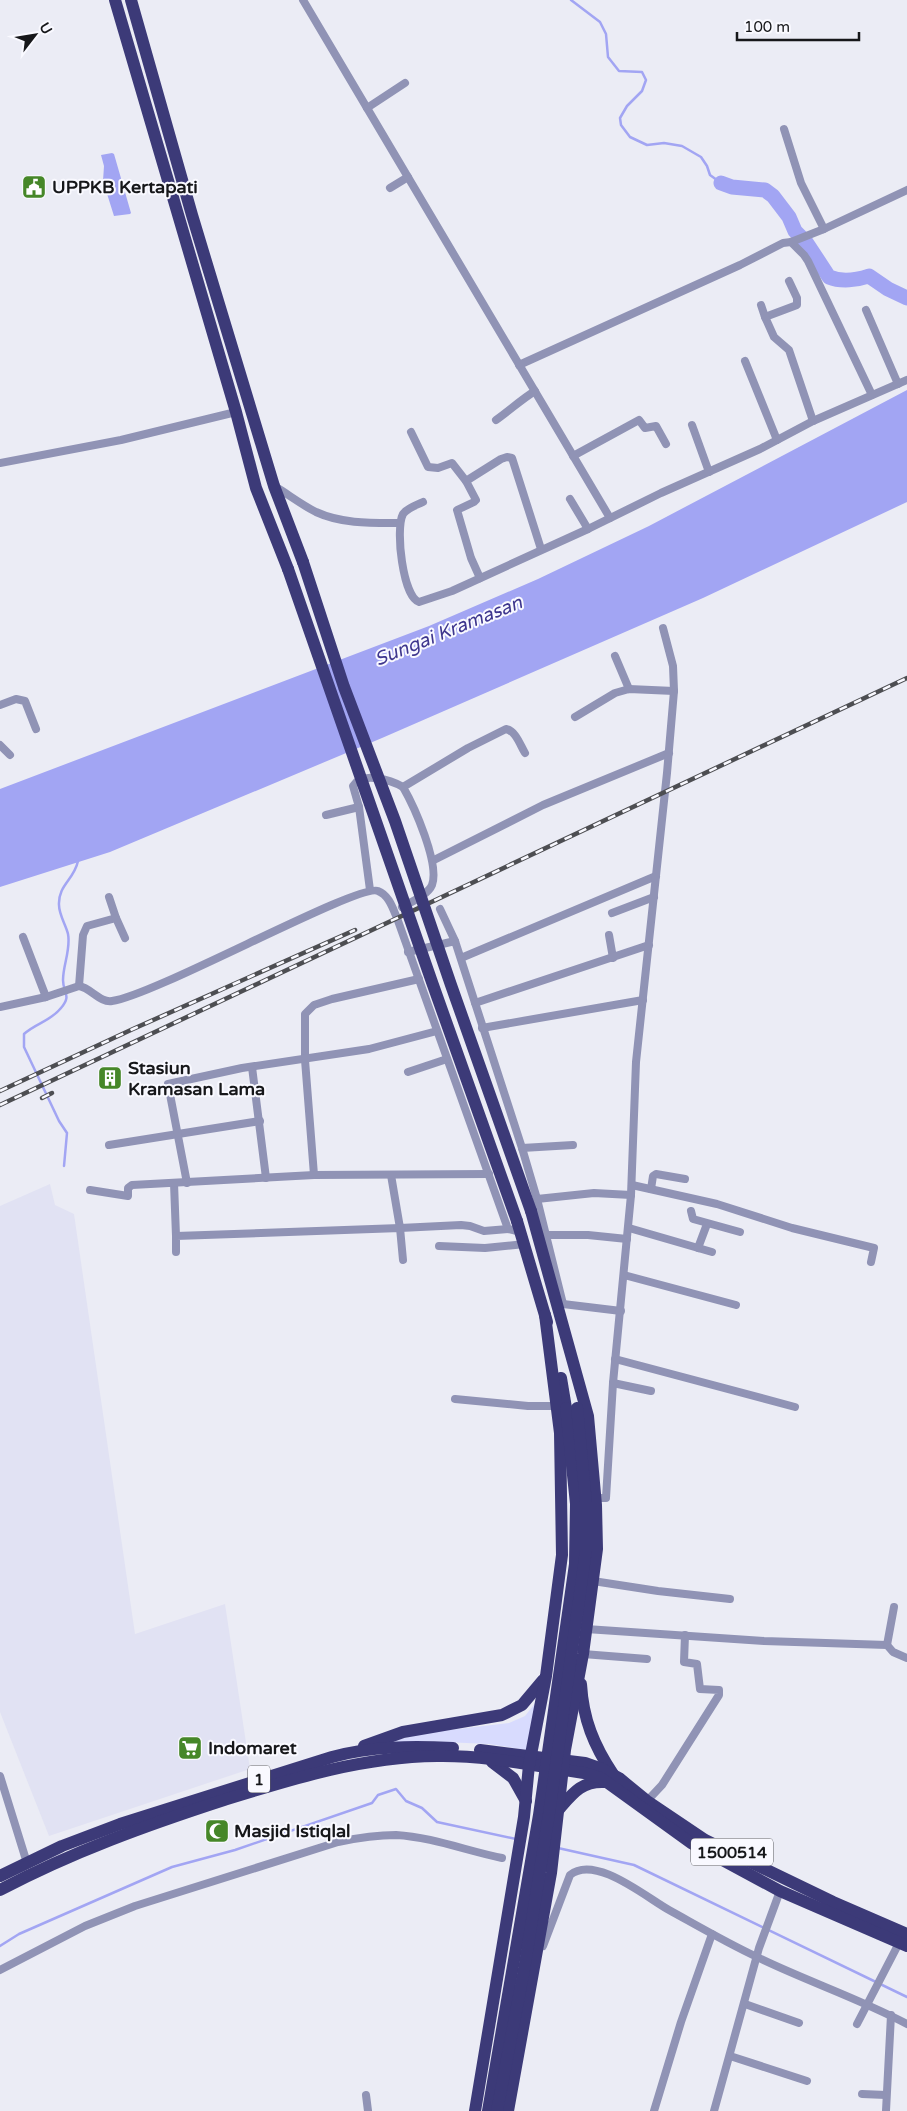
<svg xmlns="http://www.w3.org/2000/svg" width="907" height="2111" font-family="'Varela Round',sans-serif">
<rect width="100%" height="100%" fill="#ebecf5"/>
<path fill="#e1e2f3" d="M50,1184L55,1205L74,1214L135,1634L225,1604L250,1769L49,1836L0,1712V1206Z"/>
<path fill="#d8dbfe" d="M536,1702L527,1750L489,1744L421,1741L382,1744L424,1733L509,1723L525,1716Z"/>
<g fill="#a2a5f3">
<path d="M112,153L114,154L131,213L130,214L114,216L103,181L104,166L101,155Z"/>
<path d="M907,390V502L703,598L382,738L110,852L0,887V789L429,626L538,579L649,526Z"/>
</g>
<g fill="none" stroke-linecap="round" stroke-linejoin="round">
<g stroke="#a2a5f3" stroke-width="2.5">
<path d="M571,0L600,22L606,34L608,57L619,71L642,72L646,80L642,91L627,106L620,118L621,125L630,137L647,145L664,143L682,146L701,157L707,166L710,175L721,183"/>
<path d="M64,1166L67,1133L59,1121L24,1047V1034C36,1023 51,1021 61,1008C72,995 63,993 63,980C63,965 71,949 68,934C66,925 59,915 59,905C58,885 74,880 78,861"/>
<path d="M558,1848L634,1865L907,1997"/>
<path d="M0,1946L19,1934L172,1867L235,1850L372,1803L378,1795L396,1789L406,1801L422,1808L437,1822L516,1839"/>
</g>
<path stroke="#a2a5f3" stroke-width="15" d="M721,183L732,187L765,190L773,196L789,217L795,231L806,242L829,277C841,282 857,280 869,276L888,289L907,298"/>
<g stroke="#9093b5" stroke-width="8">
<path d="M303,0L610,518"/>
<path d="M367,108L405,83"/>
<path d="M784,129L801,183L824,229"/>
<path d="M390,188L408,177"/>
<path d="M791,242L804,255L808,261L872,395"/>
<path d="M789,281L797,298V305L765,317L774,337L789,350L813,421"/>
<path d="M761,305L765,317"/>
<path d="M866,310L898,384"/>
<path d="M745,361L777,440"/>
<path d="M519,365L740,265L783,243L791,242L824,229L907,190"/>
<path d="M496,420C510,410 522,399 535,391"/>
<path d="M692,425L709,472"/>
<path d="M411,432L428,467L438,468L452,463L466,481L501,459L507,457L512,458L541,549"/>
<path d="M573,456L639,420L645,428L656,426L666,444"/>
<path d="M0,463L121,440L236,412"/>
<path d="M466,481L476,500L474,502L457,510L471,558L480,578"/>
<path d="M276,487C289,495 302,505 316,512C342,524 372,523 400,523"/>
<path d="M570,499L588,529"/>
<path d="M423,502C417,505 407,508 403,514C395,529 403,597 419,602L452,591L588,529L661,493L760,449L813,421L907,380"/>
<path d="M615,656L629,689"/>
<path d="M0,705L16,699L25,701L36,729"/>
<path d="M575,717L615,693L629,689L674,691"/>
<path d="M0,745L10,755"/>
<path d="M326,815L359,807"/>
<path d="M434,860L543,805L669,753"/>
<path d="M370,890L359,807L353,786C362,771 391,780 403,787"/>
<path d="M109,897L116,918"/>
<path d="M402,907C411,902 428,895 432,885C440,864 414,806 403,787L468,748L506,729C516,731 520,745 525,753"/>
<path d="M440,909L455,941"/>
<path d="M612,913L654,897"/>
<path d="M609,935L613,958"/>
<path d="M23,937L46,997"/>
<path d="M408,952L455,941L522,1148L537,1199L563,1304H557"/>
<path d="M461,958L656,876"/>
<path d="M79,986L83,935L87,926L116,918L125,938"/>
<path d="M475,1003L649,945"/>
<path d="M0,1007L46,997L79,986C91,988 100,1003 112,1001C156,995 360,882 378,891C389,895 393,909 397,918L508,1229L521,1232"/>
<path d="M482,1028L643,1000"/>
<path d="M252,1067L266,1178"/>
<path d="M408,1072L447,1059"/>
<path d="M109,1145L260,1121"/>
<path d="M522,1148L573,1145"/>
<path d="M314,1175L305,1060V1014L314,1005L332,999L419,979"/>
<path d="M391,1175L400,1228L461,1225L470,1226L484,1231L508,1229"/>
<path d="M174,1183L176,1236"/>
<path d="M187,1183L168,1084L242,1068L369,1049L437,1031"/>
<path d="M632,1185L717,1204L792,1228L874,1248L871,1262"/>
<path d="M651,1189L653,1176L656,1174L685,1179"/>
<path d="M90,1190L128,1196V1188L132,1185L314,1175L489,1174"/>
<path d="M537,1199L594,1193L631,1195"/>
<path d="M691,1211L693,1219L740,1232"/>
<path d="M629,1228L712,1252"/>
<path d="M546,1235H588L627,1239"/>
<path d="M439,1246L485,1248L525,1244"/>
<path d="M698,1248L707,1224"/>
<path d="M176,1252V1236L400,1228L403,1260"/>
<path d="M624,1275L736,1305"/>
<path d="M563,1304L621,1311"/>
<path d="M615,1359L795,1407"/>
<path d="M613,1383L651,1391"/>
<path d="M455,1399L528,1406H556"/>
<path d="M595,1498H606L613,1383L631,1195L636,1062L667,773L674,691L673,666L663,628"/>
<path d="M593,1581L658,1591L730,1599"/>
<path d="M586,1629L764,1641L887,1645L893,1652L907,1658"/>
<path d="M887,1645L894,1607"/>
<path d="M583,1654L647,1659"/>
<path d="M0,1776L27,1863"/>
<path d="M647,1801L662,1785L719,1695V1690L700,1689L697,1664L684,1662L685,1635"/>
<path d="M543,1946L570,1875C595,1854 647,1898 669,1910C698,1926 727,1943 757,1957C806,1981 858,1998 907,2024"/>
<path d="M0,1970L85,1926L135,1906L338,1842C357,1838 376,1835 396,1835C432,1837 467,1851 502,1858"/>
<path d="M745,2004L799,2023"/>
<path d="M857,2024L899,1943"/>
<path d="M730,2056L807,2081"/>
<path d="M862,2094L886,2095"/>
<path d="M366,2095L368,2111"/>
<path d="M654,2111L681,2022L712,1934"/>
<path d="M714,2111L759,1948L780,1891"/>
<path d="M886,2111L891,2015"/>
</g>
<g stroke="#3c3a78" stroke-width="12">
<path d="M115,0L236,412L256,488L288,569"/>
<path d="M131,0L192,215L274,486L303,562"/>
<path d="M517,1221L547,1322"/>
<path d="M561,1378L566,1408"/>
<path d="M581,1684C583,1719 594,1746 613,1774"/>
<path d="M364,1746L403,1732L502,1715L522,1705L543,1680"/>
<path d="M480,1750L585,1763L602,1769L619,1778L647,1801L705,1840L833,1902L907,1934"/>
<path d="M492,1762L513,1778L526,1801"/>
<path d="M559,1809C573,1793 582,1781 604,1782"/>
<path d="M0,1876L62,1846L120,1824L332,1757C371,1746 413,1746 453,1748"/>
<path d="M0,1890C72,1852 147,1825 224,1800C295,1778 362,1757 437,1756C486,1755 536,1766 584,1773L601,1778L691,1843L780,1891L907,1946"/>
<path d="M475,2111L524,1817L529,1765L546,1676L562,1555L560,1433L545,1315"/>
<path d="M508,2111L551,1873L565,1750L583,1654L597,1549L596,1505L588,1416L531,1211"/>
</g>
<defs>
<g id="rail">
<path d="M0,1091L133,1029L355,930"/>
<path d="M42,1098L52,1093"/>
<path d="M0,1105L907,678"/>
</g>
</defs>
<use href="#rail" stroke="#4d4e52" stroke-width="4.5"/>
<use href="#rail" stroke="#f9f9ff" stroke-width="2.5" stroke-dasharray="8" stroke-linecap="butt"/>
<g stroke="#3c3a78" stroke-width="12">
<path d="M303,562L344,687L395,821L451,985L531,1211"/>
<path d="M288,569L433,985L517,1221"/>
<path d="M488,2111L539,1815L575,1564L576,1504L566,1408"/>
<path d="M497,2111L524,1970L549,1814L586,1550V1502L577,1408"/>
</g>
</g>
<defs>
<symbol id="civic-square" viewBox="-11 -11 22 22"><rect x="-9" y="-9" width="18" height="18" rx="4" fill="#468728" stroke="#f9f9ff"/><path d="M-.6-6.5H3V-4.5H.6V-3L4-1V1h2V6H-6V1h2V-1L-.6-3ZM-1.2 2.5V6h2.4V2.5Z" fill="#fff"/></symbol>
<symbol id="building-square" viewBox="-11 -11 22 22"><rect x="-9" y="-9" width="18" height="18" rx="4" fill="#468728" stroke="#f9f9ff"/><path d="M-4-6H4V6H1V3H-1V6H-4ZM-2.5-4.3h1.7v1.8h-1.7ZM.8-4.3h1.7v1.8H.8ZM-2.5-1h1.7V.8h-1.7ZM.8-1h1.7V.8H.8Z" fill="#fff"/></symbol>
<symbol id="supermarket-square" viewBox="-11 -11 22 22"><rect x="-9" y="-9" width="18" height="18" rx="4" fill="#468728" stroke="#f9f9ff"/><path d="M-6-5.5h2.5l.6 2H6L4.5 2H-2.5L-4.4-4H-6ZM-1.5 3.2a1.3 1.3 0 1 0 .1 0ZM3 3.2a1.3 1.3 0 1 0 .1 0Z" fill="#fff"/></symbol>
<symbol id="mosque-square" viewBox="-11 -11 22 22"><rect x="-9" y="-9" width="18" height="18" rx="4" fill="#468728" stroke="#f9f9ff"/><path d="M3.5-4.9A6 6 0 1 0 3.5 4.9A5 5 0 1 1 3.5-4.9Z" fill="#fff"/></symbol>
</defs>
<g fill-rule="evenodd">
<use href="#civic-square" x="20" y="173" width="28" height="28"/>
<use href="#building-square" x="96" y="1064" width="28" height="28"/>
<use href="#supermarket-square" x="176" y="1734" width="28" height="28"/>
<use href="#mosque-square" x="203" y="1817" width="28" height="28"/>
</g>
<g text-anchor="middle" stroke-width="4" stroke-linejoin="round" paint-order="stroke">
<g fill="#f9f9ff" stroke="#5a5b5f" stroke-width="1">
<rect x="248" y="1765.5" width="22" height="27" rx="4"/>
<rect x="691" y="1838.5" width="82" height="27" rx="4"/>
</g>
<g font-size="16" font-weight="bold" fill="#16171a">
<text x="259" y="1785">1</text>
<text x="732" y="1858">1500514</text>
</g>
<g font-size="18" font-weight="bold" fill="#16171a" stroke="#f9f9ff" text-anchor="start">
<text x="52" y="193">UPPKB Kertapati</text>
<text x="128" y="1074">Stasiun<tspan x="128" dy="21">Kramasan Lama</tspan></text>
<text x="208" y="1754">Indomaret</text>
<text x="234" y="1837">Masjid Istiqlal</text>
</g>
<g font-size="19" font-style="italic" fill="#3e368e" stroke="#f9f9ff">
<text transform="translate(448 630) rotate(-22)" y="7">Sungai Kramasan</text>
</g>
</g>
<g transform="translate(35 35) rotate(59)" stroke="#f9f9ff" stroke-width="4" paint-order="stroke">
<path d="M0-4L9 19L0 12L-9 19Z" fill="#16171a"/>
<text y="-8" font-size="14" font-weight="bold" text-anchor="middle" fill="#16171a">U</text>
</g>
<path d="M737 32v8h122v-8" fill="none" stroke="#16171a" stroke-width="2.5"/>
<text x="744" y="32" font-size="15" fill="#16171a" stroke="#f9f9ff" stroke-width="4" paint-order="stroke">100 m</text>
</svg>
